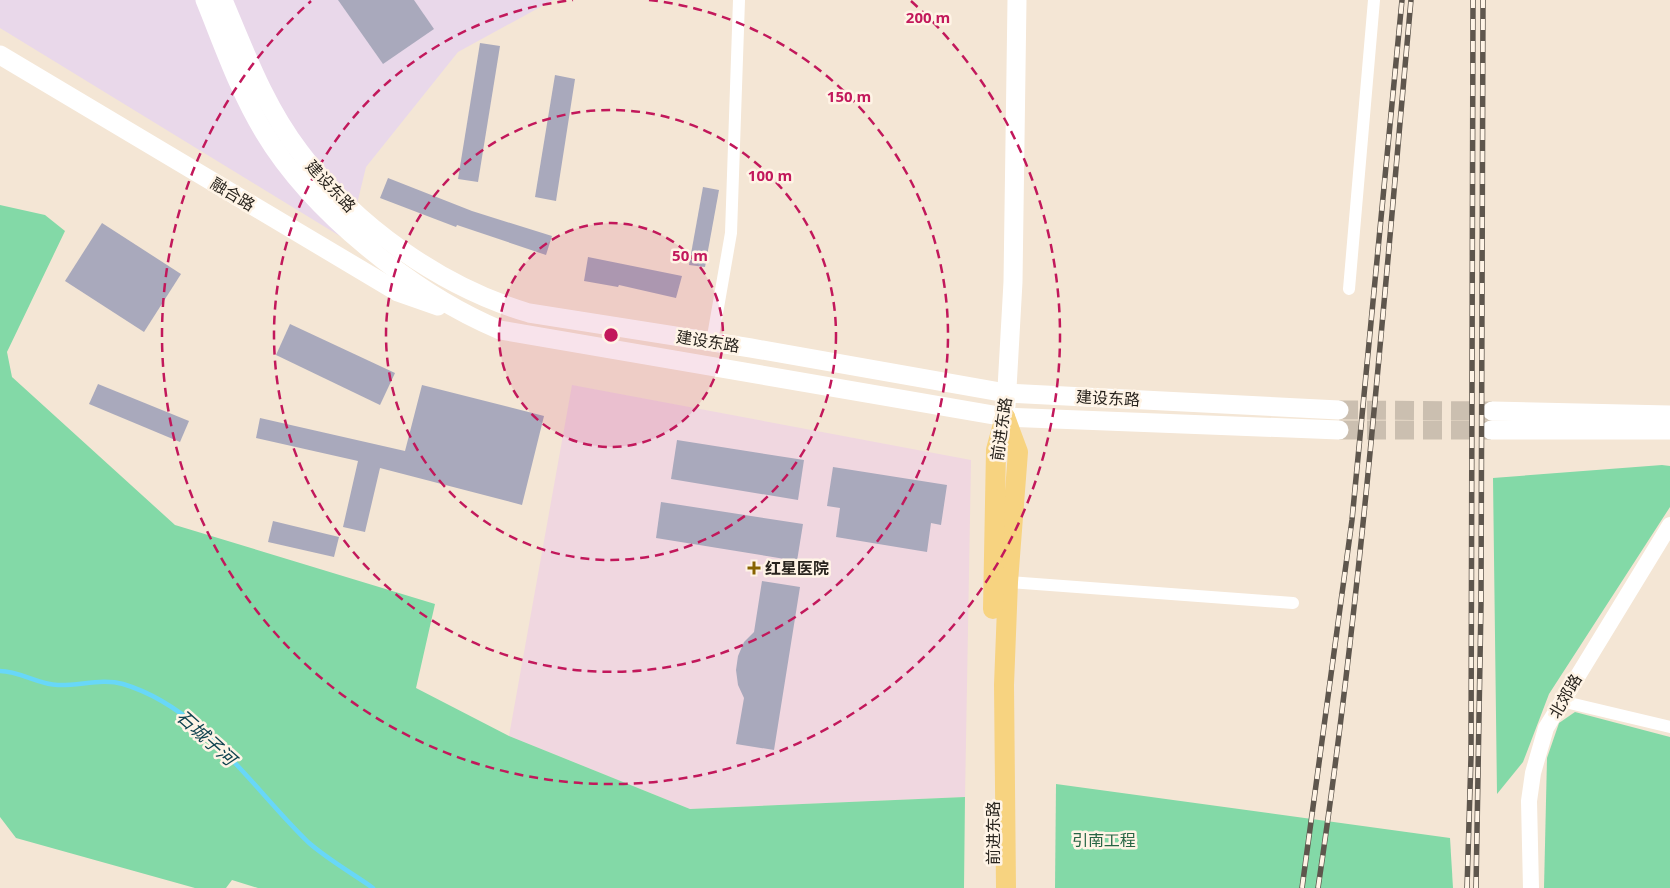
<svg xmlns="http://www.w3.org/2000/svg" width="1670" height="888" font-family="'Open Sans','Noto Sans SC',sans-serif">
<rect width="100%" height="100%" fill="#f4e6d5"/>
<path fill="#e9d8ea" d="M0,0H553L458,52L366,167L348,241L0,28Z"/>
<path fill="#f0d7e0" d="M572,385L971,460L965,797L690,809L509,736Z"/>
<g fill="#83d9a7">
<path d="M0,205L45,215L65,231L7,352L12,377L175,525L435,604L416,688L509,736L690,809L965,797L964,888H258L232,880L226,888H195L16,838L0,817Z"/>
<path d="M1662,465L1670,466V507L1549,694L1523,762L1497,794L1493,478Z"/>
<path d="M1575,712L1670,737V888H1544L1547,758L1559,723Z"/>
<path d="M1056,784L1450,838L1453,888H1055Z"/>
</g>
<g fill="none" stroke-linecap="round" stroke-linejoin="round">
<path stroke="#68d7f8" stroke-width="4.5" d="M0,671C20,671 39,685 58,685C79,686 102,678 123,684C203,708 251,787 308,842C327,859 352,873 373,888"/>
</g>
<g fill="#a9a9bc">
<path d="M338,0H414L434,29L383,64Z"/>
<path d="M480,43L500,46L478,182L458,179Z"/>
<path d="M555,75L575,79L556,201L535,197Z"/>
<path d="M388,178L472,211L552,236L546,255L457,225L456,227L380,198Z"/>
<path d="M703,187L719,190L705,267L689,265Z"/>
<path d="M102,223L181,274L144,332L65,281Z"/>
<path d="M588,257L682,276L676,298L619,285L618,287L584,281Z"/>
<path d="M290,324L395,373L380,405L276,355Z"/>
<path d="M98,384L189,421L180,442L89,404Z"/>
<path d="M422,385L544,416L522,505L380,468L365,532L343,527L358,461L256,438L260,418L405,451Z"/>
<path d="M677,440L804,460L798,500L671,479Z"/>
<path d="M833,467L947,485L941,525L931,523L927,552L836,537L840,508L827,506Z"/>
<path d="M661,502L803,524L797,561L656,538Z"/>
<path d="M273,521L339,537L334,557L268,542Z"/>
<path d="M762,581L800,587L774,750L736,744L744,698L738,685L736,670L738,656L744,642L754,632Z"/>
</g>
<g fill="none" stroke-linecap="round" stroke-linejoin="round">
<g stroke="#cbbfb0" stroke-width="19" stroke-dasharray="19 9" stroke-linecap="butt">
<path d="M1339,410L1492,411"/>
<path d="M1339,430H1491"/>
</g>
<g stroke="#fff" stroke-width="12">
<path d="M1349,289L1374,0"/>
<path d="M712,342L731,233L739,0"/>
<path d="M1008,582L1293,603"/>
<path d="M1561,701L1670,727"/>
</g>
<path stroke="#fff" stroke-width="16" d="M1531,888L1529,801L1533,773L1546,728L1670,525"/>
<g stroke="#fff" stroke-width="19">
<path d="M205,0C223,44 239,91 264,132C312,212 414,294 500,330L1005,417L1339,430"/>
<path d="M223,0C245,52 265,107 300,152C355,226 441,287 529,313L751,348L1006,393L1339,410"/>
<path d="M0,55L398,292L438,306"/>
<path d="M1006,406L1013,282L1017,0"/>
<path d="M1492,411L1670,415"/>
<path d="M1491,430H1670"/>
</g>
<g stroke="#f7d380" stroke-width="20">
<path d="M1005,417L1018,452L1008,582L1004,685L1006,888"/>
<path d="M993,609L996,450L1005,417"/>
</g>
<defs>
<g id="rail">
<path d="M1302,888L1352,520L1402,0"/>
<path d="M1318,888C1362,594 1384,296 1411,0"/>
<path d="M1467,888L1471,757L1473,0"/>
<path d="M1476,888L1481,604L1483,0"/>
</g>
</defs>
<use href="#rail" stroke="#5e564d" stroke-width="5.5"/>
<use href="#rail" stroke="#fff4e6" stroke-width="4" stroke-dasharray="11" stroke-linecap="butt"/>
</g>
<circle cx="611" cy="335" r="112" fill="#c2185b" fill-opacity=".12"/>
<g fill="none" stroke="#c2185b" stroke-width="2.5" stroke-dasharray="9 6">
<circle cx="611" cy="335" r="112"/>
<circle cx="611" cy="335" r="225"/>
<path d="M649 0A337 337 0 1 1 573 0"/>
<path d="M911 1A449 449 0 1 1 311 1"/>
</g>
<path fill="#876300" stroke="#fff4e6" stroke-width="2" d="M751.5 560.5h5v5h5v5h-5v5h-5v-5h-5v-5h5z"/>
<g text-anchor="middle" stroke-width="5" stroke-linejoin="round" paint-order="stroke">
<g font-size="16" fill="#28231d" stroke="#fff4e6">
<text transform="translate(331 186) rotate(47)" y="6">建设东路</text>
<text transform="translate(233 194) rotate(31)" y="6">融合路</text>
<text transform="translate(708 341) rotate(9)" y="6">建设东路</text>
<text transform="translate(1108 398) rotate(3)" y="6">建设东路</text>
<text transform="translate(1001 429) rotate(-82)" y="6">前进东路</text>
<text transform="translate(1565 696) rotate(-60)" y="6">北郊路</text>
<text transform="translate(993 833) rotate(-90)" y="6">前进东路</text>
</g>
<g font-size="16" font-weight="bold" fill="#28231d" stroke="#fff4e6" text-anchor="start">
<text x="765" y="574">红星医院</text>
</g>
<g font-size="16" fill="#276544" stroke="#fff4e6">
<text x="1104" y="846">引南工程</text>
</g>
<g font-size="18" font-style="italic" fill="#0f424f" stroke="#fff4e6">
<text transform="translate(206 738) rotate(42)" y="6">石城子河</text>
</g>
</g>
<circle cx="611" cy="335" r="8" fill="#c2185b" stroke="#fff4e6" stroke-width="2.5"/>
<g font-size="15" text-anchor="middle" font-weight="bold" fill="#c2185b" stroke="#fff4e6" stroke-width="5" stroke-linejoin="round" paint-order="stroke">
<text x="928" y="23">200 m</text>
<text x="849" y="102">150 m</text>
<text x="770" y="181">100 m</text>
<text x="690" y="261">50 m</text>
</g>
</svg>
